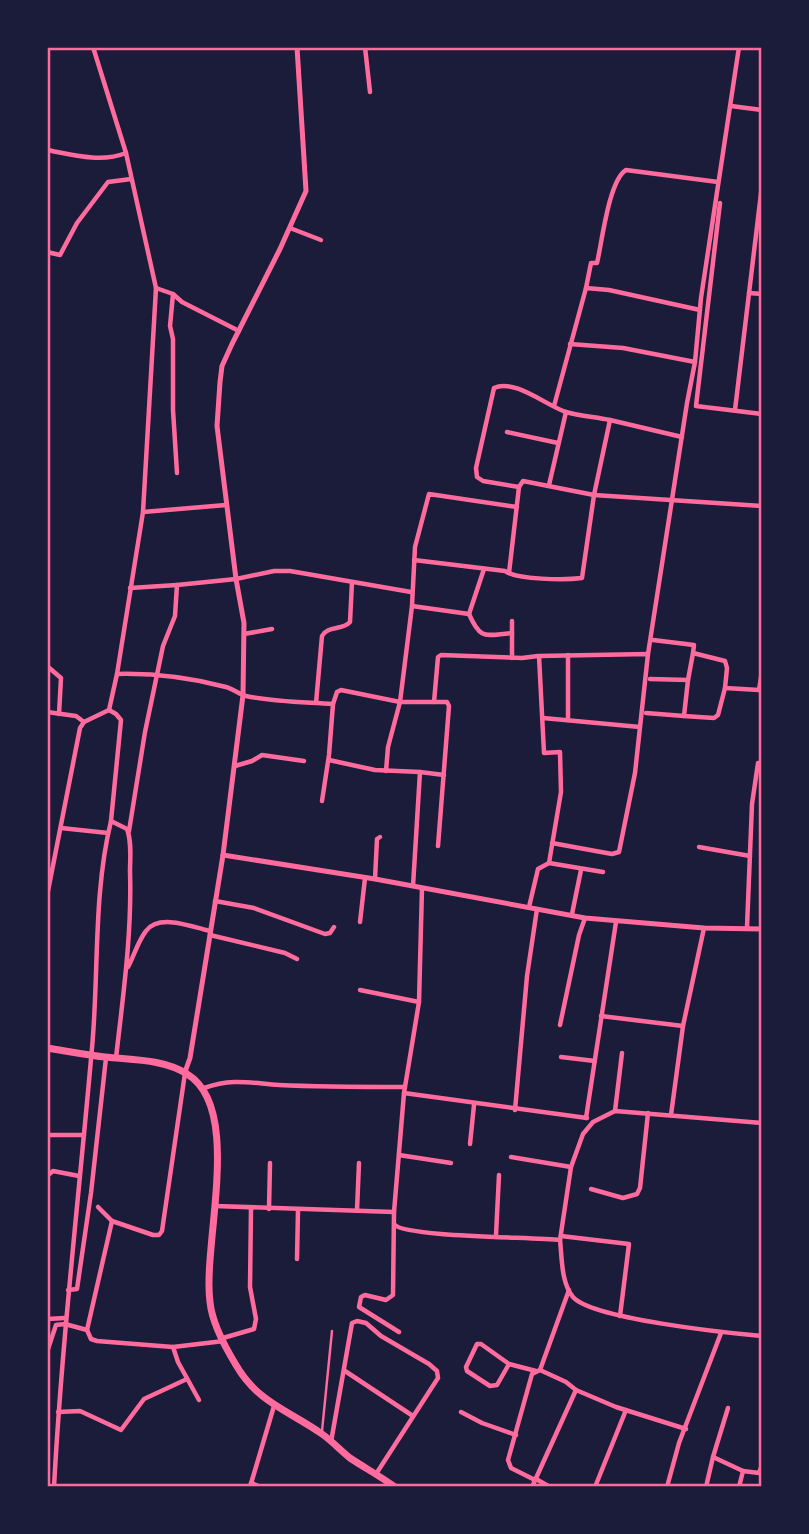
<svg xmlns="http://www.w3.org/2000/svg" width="809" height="1534" font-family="Georgia,serif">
<rect width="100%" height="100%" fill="#1b1b3a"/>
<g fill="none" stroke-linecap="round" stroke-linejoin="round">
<path stroke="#ff6b9d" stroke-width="2.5" d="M322,1431L332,1331"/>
<g stroke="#ff6b9d" stroke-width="4.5">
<path d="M365,47L370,92"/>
<path d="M731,106L762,110"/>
<path d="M47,150C73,155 101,163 126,153"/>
<path d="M720,203L696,406L762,414"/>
<path d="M290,228L321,240"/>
<path d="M47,252L60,255L77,223L108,182L131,179"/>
<path d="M156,288L173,294L182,302L239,331"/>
<path d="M586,288L591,263H597C602,242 609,180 626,170L718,182"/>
<path d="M749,293L762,294"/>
<path d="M173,294L170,326L173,339V410L177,473"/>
<path d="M570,344L623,348L695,362L687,403L648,654"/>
<path d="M695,362L701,298L739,47"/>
<path d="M554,406L586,288L609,290L700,310"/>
<path d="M735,410L762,185"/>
<path d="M610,420L682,437"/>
<path d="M507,432L558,443"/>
<path d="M549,485L566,412"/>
<path d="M143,512L226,505"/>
<path d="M414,560L505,571C516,580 566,580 582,578L594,495L610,420C596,417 580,416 566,412C547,406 514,378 494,388L476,468L477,477L483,481L519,487"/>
<path d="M509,573L519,487L523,481L594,495L762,506"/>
<path d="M177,585L236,579L274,571H290L411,592"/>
<path d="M412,606L469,614L484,569"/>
<path d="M469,614C481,641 485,635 512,633"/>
<path d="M512,621V658"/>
<path d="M244,634L272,629"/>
<path d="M653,640L694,645L693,653"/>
<path d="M47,644V643"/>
<path d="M568,655V720"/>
<path d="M47,666L61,678L59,714"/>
<path d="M117,674C154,673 191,678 226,687C233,689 239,694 246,696C274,702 305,702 333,704L337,692L341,690L400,702L412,606L415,547L429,494L517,507"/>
<path d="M650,679L688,680L684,716L714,718L718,715L725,688"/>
<path d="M688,680L693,653L725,661L727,668L725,688L759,690L762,692"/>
<path d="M759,690L762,671"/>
<path d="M434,702L438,657L441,655L522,658L538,656"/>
<path d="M316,703L322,636C328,625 342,631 350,622L352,582"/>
<path d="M109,710L116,714L121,720L111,821L127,829C132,842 130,858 130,872C132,934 123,996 116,1058"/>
<path d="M47,712L76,716L84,722"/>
<path d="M646,713L684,716"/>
<path d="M543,718L640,727"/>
<path d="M329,760L375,770L420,772L413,886"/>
<path d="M235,766L252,761L262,755L304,761"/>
<path d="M386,771L388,747L400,702H447L449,706L438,846"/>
<path d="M420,772L444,775"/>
<path d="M322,801L329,755L333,704"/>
<path d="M61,828L108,833"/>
<path d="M129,831L145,732L163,646L175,616L177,585L130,588"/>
<path d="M699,847L750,856"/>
<path d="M549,863L561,792L560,752L544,753L539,656L648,654L635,773L619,852L612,854L552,843"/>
<path d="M375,879L377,839L380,837"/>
<path d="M47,896L80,728L84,722L109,710L117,674L143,512L156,288L126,153L93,47"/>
<path d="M215,901L254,908L325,934L330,933L334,927"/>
<path d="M529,907L538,869L549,863L603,872"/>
<path d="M572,914L581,870"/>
<path d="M360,922L365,878"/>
<path d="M747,927L752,804L758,763L762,764"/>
<path d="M210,935L285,953L297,959"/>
<path d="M128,967C134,956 138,941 146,931C159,913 193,927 210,931"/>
<path d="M360,990L419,1002"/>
<path d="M601,1016L683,1026"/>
<path d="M560,1025L579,935L585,918"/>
<path d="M561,1057L595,1061"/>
<path d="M204,1088C233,1078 250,1083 279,1085C321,1087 363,1087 405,1087"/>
<path d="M404,1093L587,1118"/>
<path d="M515,1110L527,976L537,909"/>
<path d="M615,1111L622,1053"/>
<path d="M671,1115L683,1026L704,928"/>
<path d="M586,1118L616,922"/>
<path d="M47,1135H84"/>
<path d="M470,1144L474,1105"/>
<path d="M399,1155L451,1163"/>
<path d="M511,1157L571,1167"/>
<path d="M47,1176L53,1171L79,1176"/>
<path d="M591,1189L623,1198L637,1194L640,1188L648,1113"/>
<path d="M215,1206L394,1212"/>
<path d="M98,1207L112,1221"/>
<path d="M269,1209L270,1163"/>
<path d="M357,1210L359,1163"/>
<path d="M395,1225C407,1237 533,1237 560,1240C562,1257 561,1283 573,1297C592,1319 728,1333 762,1336"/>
<path d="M496,1235L499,1175"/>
<path d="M561,1236L629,1244L620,1316"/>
<path d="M560,1240L571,1167L583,1134L593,1122L615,1111L762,1123"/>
<path d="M297,1259L298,1210"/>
<path d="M47,1283V1284"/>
<path d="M68,1290L77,1289L91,1193L106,1058"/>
<path d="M47,1319L65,1318"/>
<path d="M87,1330L112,1221L153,1235H159L162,1231L185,1073"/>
<path d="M399,1332L359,1307L361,1297L365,1295L386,1300L393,1295L394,1212L404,1093L419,1002L422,888"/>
<path d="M223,1338L254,1329L256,1319L250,1287L251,1208"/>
<path d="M173,1347L178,1362L199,1400"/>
<path d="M47,1352L56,1325L65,1324L87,1330L91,1339L97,1341L173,1347L224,1341"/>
<path d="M509,1364L497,1385L490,1386L467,1371L466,1367L477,1344H481L509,1364L536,1371"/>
<path d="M540,1370L569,1290"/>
<path d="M345,1371L413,1416"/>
<path d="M728,1408L713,1457L743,1471L739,1487"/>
<path d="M58,1412L80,1411L121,1430L144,1399L187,1379"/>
<path d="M461,1412L482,1423L516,1435"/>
<path d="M331,1442L352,1323L357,1321L366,1323L381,1336L429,1364L437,1371L438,1378L376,1474"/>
<path d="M743,1471L759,1473L762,1465"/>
<path d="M536,1479L550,1487"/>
<path d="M535,1480L511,1468L508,1460L532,1374L540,1370L566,1382L576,1390"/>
<path d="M251,1483L261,1487"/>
<path d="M54,1487C62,1340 79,1195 92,1048C99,973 93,895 111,821"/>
<path d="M250,1487L274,1406"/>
<path d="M532,1487L576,1390L616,1407L686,1429"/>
<path d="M595,1487L626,1410"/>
<path d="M667,1487L679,1443L721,1333"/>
<path d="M706,1487L713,1457"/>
</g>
<g stroke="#ff6b9d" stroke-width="5">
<path d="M223,855L375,879L585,918L704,928L762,929"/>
<path d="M185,1072L190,1058L223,855L243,695L244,623L236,579L217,426L220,382L222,366L232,344L280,249L306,191L297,47"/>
</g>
<path stroke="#ff6b9d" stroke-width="7" d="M47,1048C66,1051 86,1055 105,1057C132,1060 164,1059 187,1074C244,1108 202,1245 210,1302C212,1323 225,1347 236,1365C258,1403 288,1410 322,1434C332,1441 340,1450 350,1458C365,1468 380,1476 395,1487"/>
</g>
<rect width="809" height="1534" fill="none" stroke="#1b1b3a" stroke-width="98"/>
<rect x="49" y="49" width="711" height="1436" fill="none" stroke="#ff6b9d" stroke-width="2.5"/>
</svg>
